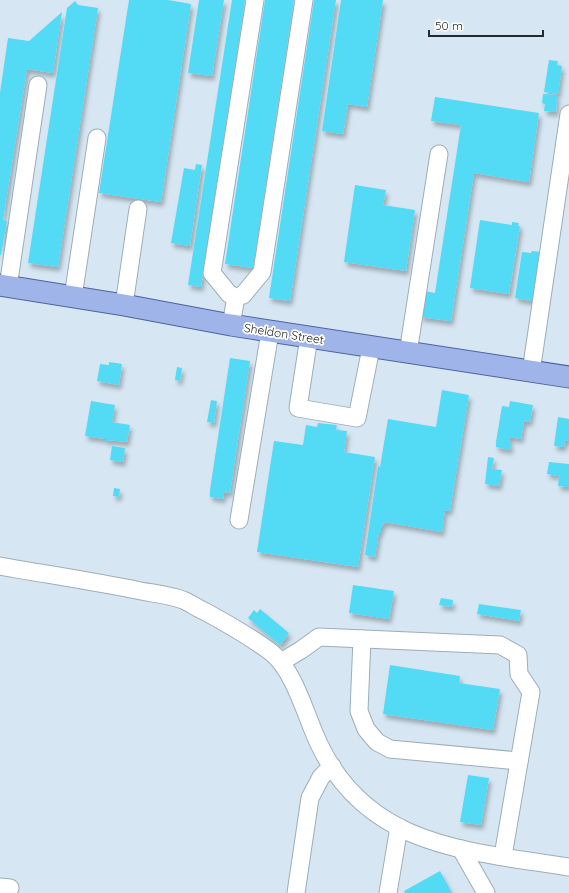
<svg xmlns="http://www.w3.org/2000/svg" width="569" height="893" font-family="Quicksand,sans-serif">
<defs>
<filter id="shadow"><feDropShadow dx="2.5" dy="4.5" stdDeviation="2" flood-color="#0004"/></filter>
</defs>
<rect width="100%" height="100%" fill="#d6e7f3"/>
<g fill="#52daf5" filter="url(#shadow)">
<path d="M129,0H168L191,4L161,202L99,193Z"/>
<path d="M199,0H224L212,76L188,73Z"/>
<path d="M232,0H245L201,287L188,285Z"/>
<path d="M265,0H294L253,268L225,264Z"/>
<path d="M314,0H336L290,301L269,298Z"/>
<path d="M341,0H383L367,107L348,104L343,134L322,131Z"/>
<path d="M75,1L78,5L98,8L58,267L28,263L67,8Z"/>
<path d="M62,12L53,73L27,69L3,220L7,221L1,255H0V93L8,38L29,41Z"/>
<path d="M549,60L558,61L557,65L562,66L558,94L544,92Z"/>
<path d="M543,94L557,95L556,112L544,111L545,104L542,103Z"/>
<path d="M435,97L539,113L529,182L474,173L451,321L420,317L424,291L435,293L461,125L431,121Z"/>
<path d="M196,164L202,165L190,246L171,243L184,168L195,170Z"/>
<path d="M355,185L386,190L383,205L415,210L406,271L344,262Z"/>
<path d="M480,220L512,225V222L519,223L518,226H520L509,294L470,288Z"/>
<path d="M532,251L542,252L537,302L515,298L522,252L531,253Z"/>
<path d="M230,358L250,361L230,493L224,492L223,499L210,497V490Z"/>
<path d="M109,362L122,364L119,385L97,381L100,364L109,365Z"/>
<path d="M177,367L182,368L180,381L175,380Z"/>
<path d="M442,390L469,395L450,511L445,510L442,532L385,522L381,528V533L379,532L375,557L365,555L378,466L380,467L388,419L436,427Z"/>
<path d="M211,400L217,401L214,423L207,422Z"/>
<path d="M91,401L115,405L112,422L130,425L127,442L109,440V441H106V439L85,436Z"/>
<path d="M510,401L533,405L530,422L524,421L521,439L510,437L509,442L511,443L510,450L496,447V442L502,406L509,407Z"/>
<path d="M558,417L569,419V441L565,440L564,447L554,446Z"/>
<path d="M318,423L337,425L336,430L347,431L344,452L375,457L358,567L257,552L274,441L303,445L306,425L317,427Z"/>
<path d="M112,446L125,448L123,462L110,460Z"/>
<path d="M488,457L494,458L492,469L502,470L499,486L485,484Z"/>
<path d="M549,462L569,464V487L558,486L559,476L547,474Z"/>
<path d="M114,488L120,489L119,497L113,496Z"/>
<path d="M353,585L394,591L389,619L349,613Z"/>
<path d="M441,598L453,600L452,607L439,605Z"/>
<path d="M479,604L521,610L519,621L477,614Z"/>
<path d="M260,609L289,633L280,645L248,618L254,610L257,613Z"/>
<path d="M390,665L460,676L459,683L500,689L493,730L383,714Z"/>
<path d="M468,775L489,778L481,825L460,822Z"/>
<path d="M440,871L452,893H405L404,891Z"/>
</g>
<g fill="none" stroke-linecap="round" stroke-linejoin="round">
<defs>
<g id="minor">
<path d="M255,0L212,273L229,294L236,297L243,295L262,272L304,0"/>
<path d="M8,287L38,85"/>
<path d="M73,297L97,138"/>
<path d="M124,305L138,209"/>
<path d="M231,325L236,297"/>
<path d="M309,337L298,408L357,418L371,348"/>
<path d="M408,353L439,154"/>
<path d="M531,372L569,114"/>
<path d="M239,520L270,332"/>
<path d="M0,566C45,574 91,581 136,590C150,593 170,595 183,600C190,603 197,608 204,611C228,624 251,637 272,653C295,672 306,717 319,744C368,848 469,851 569,867"/>
<path d="M362,639L359,711L366,729L377,742L390,749L519,761"/>
<path d="M281,662L301,650L319,637L500,645L518,655L519,674L531,692L503,856"/>
<path d="M461,849L486,893"/>
<path d="M0,887L10,888"/>
<path d="M296,893L310,798L321,777L332,766"/>
<path d="M388,893L399,827"/>
</g>
<path id="major" d="M0,285L124,305L231,325L569,377"/>
</defs>
<use href="#minor" stroke="#9dadb9" stroke-width="19"/>
<use href="#major" stroke="#4a649f" stroke-width="23"/>
<use href="#minor" stroke="#fff" stroke-width="17"/>
<use href="#major" stroke="#9fb5e9" stroke-width="21"/>
</g>
<g text-anchor="middle" stroke-width="3.5" stroke-linejoin="round" paint-order="stroke">
<g font-size="12" fill="#242a2f" stroke="#fff">
<text transform="translate(284 334) rotate(9)" y="4">Sheldon Street</text>
</g>
</g>
<path d="M429 30v6h114v-6" fill="none" stroke="#242a2f" stroke-width="2"/>
<text x="435" y="30" font-size="12" fill="#242a2f" stroke="#ffffff" stroke-width="3" paint-order="stroke">50 m</text>
</svg>
